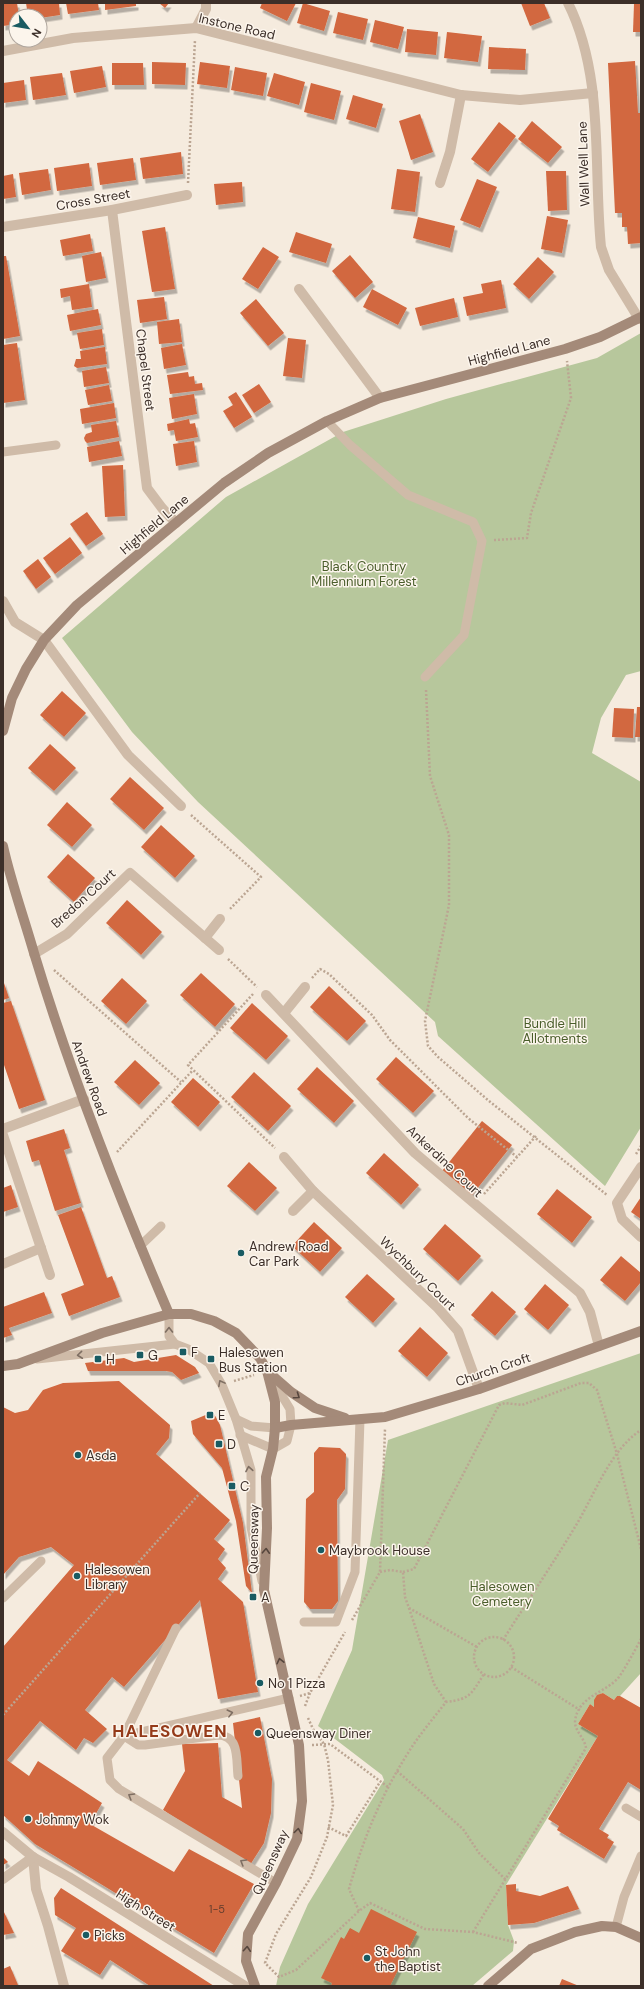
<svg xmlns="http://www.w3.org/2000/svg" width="644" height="1989" font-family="'DM Sans',sans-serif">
<defs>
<filter id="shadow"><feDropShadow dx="2.5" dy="4.5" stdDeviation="0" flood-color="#0004"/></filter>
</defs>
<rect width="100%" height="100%" fill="#f5ebde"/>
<g fill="#b7c79c">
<path d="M641,333V671L626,675L601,718L592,753L641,782V1127L605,1186L438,1036L435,1022L198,802L132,732L62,638L226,497L343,432L446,399L597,358Z"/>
<path d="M641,1353V1673L620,1696H617L614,1700L603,1693C591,1697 598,1700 594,1707L590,1704L578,1724L598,1736L506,1885L508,1925L514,1941L513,1951L472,1986H276L280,1967L308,1904L384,1780L382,1775L318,1726L352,1650L388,1440Z"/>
</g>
<g fill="#d2673f" filter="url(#shadow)">
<path d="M3,3H17L19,16H16V24L3,26Z"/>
<path d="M26,3H59L60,15L40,18V16H28Z"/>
<path d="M66,3H98L99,10L68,14Z"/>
<path d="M105,3H136V6L105,10Z"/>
<path d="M159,3H169L165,8Z"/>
<path d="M262,3H296L287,21L260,8Z"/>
<path d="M303,3L330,11L324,31L297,23Z"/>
<path d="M521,3H544L550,18L530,26Z"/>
<path d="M634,4H641V32H633Z"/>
<path d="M338,12L368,19L363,40L333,33Z"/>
<path d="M375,20L404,27L398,49L370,42Z"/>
<path d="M407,29L438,32L436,55L405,52Z"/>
<path d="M447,32L482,36L478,62L444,58Z"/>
<path d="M489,47L526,49L525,70L488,69Z"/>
<path d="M635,61L638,113H641V243L628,244L627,227H622V213H615L608,63Z"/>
<path d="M152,62L186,63L185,85L152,84Z"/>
<path d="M200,62L230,66L227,88L197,84Z"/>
<path d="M112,63H143L144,85H112Z"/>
<path d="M102,66L106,87L74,93L70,71Z"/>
<path d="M235,67L267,73L263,96L231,90Z"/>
<path d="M62,73L66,95L33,100L30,77Z"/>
<path d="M274,73L305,82L299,105L267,96Z"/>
<path d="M24,80L26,100L3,103V83Z"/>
<path d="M311,83L341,91L334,120L304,112Z"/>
<path d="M353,95L383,104L376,128L346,119Z"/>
<path d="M420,114L433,152L411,160L399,121Z"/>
<path d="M532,121L562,147L548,163L518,139Z"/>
<path d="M499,122L516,136L488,172L471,159Z"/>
<path d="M181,152L183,174L143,179L140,158Z"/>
<path d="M133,158L136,180L100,185L97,163Z"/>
<path d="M89,163L92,186L57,191L54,168Z"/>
<path d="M48,169L51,190L22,195L19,173Z"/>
<path d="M397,169L420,172L415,212L391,209Z"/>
<path d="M546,171H566L567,210L548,211Z"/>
<path d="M13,174L16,197L3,199V176Z"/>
<path d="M477,179L497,187L480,228L460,220Z"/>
<path d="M242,182L243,202L216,205L214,184Z"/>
<path d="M547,216L568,220L562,253L541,249Z"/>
<path d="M418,217L455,226L450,248L413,238Z"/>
<path d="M165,227L175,289L152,292L142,231Z"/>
<path d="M296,232L332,244L326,263L289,252Z"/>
<path d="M90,234L93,251L63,256L60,240Z"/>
<path d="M263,247L279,257L258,289L242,279Z"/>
<path d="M101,252L106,278L86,282L82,256Z"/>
<path d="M350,255L373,282L355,298L332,271Z"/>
<path d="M3,256H6L20,336L3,339Z"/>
<path d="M538,257L554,272L529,299L513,284Z"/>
<path d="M501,280L506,308L467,316L463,297L483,293L481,284Z"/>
<path d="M89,284L92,307L72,310L70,296L61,298L60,289Z"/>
<path d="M372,289L407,308L398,325L363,307Z"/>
<path d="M164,297L167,319L140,323L137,300Z"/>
<path d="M454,298L458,317L420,326L415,308Z"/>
<path d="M256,299L284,333L268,346L240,313Z"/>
<path d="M98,309L101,325L70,331L67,315Z"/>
<path d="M179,319L182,342L159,344L157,322Z"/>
<path d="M102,329L104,345L80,349L77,333Z"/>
<path d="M288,338L306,340L302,378L283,376Z"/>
<path d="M17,343L25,400L3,403V345Z"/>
<path d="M182,344L186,365L164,369L161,348Z"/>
<path d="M105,347L107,364L77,368L74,366L76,359H81L80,351Z"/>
<path d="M106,367L109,383L84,387L82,371Z"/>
<path d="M188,372L189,377L194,376L195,384L202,383L203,390L170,394L167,375Z"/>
<path d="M259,384L271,402L254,413L242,395Z"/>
<path d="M109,385L112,401L88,405L85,390Z"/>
<path d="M236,392L252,417L234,428L223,411L233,405L228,397Z"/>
<path d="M194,394L197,414L172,419L169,398Z"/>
<path d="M114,403L116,418L82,424L80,409Z"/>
<path d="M189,419L190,424L195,423L198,437L176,441L174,430L168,431L167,424Z"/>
<path d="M116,421L119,437L87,443L85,441L84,438L86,434L92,432L91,425Z"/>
<path d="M119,441L122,456L89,462L87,447Z"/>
<path d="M194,441L197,462L176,466L173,444Z"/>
<path d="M123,465L125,516L105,517L102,466Z"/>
<path d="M87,512L103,534L86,546L70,524Z"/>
<path d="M70,537L82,553L55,574L43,558Z"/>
<path d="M38,559L51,577L36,589L23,571Z"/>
<path d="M62,691L86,713L64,737L40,715Z"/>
<path d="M637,707H641V737H635Z"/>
<path d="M614,708L634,709L633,738L612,737Z"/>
<path d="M50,744L76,768L54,791L28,768Z"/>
<path d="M130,777L164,808L144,830L110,799Z"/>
<path d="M67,802L92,825L72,847L47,825Z"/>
<path d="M161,825L195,856L175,878L141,847Z"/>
<path d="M68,854L95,878L74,902L47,877Z"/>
<path d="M127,900L162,932L141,955L106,923Z"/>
<path d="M201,973L235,1004L215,1027L180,995Z"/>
<path d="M122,978L147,1001L126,1024L101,1001Z"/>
<path d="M3,980L9,998L3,1000Z"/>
<path d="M329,986L366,1021L347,1041L310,1007Z"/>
<path d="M11,1001L45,1100L19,1109L3,1062V1003Z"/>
<path d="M252,1003L288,1036L266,1060L230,1028Z"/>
<path d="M396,1057L434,1091L413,1113L376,1079Z"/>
<path d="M135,1060L160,1083L139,1105L114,1082Z"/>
<path d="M317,1067L354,1101L334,1123L297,1089Z"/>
<path d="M254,1072L291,1106L268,1131L231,1097Z"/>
<path d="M193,1078L220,1102L198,1127L171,1102Z"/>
<path d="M482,1121L512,1145L472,1195L442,1171Z"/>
<path d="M64,1129L70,1148L64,1150L81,1203L55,1211L39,1160L32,1162L26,1141Z"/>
<path d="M384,1153L419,1185L401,1205L366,1173Z"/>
<path d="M249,1162L277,1188L255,1211L227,1186Z"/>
<path d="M11,1185L18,1207L3,1212V1188Z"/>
<path d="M557,1189L592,1217L572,1243L537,1214Z"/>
<path d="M641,1197V1219L631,1212Z"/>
<path d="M81,1207L107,1278L112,1276L120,1297L69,1316L61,1294L84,1285L58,1215Z"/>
<path d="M314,1222L342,1248L320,1272L292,1246Z"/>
<path d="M445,1224L481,1256L458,1281L423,1249Z"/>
<path d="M621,1256L641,1273V1282L625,1301L600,1280Z"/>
<path d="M367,1274L395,1299L373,1323L345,1297Z"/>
<path d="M545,1284L569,1305L548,1330L524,1309Z"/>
<path d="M492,1291L516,1312L495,1336L471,1315Z"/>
<path d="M44,1292L52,1313L9,1328L12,1335L3,1338V1307Z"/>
<path d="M420,1327L448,1353L427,1377L398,1351Z"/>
<path d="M176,1355L195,1367L199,1373L181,1380L172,1372L166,1371H88L85,1363L124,1358L134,1362Z"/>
<path d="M119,1381L170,1425L169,1438L156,1454L230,1520L214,1539L225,1549L218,1559L226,1568L218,1579L243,1602L258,1692L218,1699L200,1600L124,1687L112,1677L85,1710L107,1729L93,1743L84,1738L76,1750L40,1721L7,1760L29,1776L38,1761L102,1803L90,1824L174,1872L189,1849L254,1884L214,1953L35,1844L3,1815V1647L74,1565L51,1547L19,1557L3,1575V1407L15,1413L28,1410L43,1390L63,1383Z"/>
<path d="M213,1412L220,1425L243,1523L252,1593L246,1586L236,1521L222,1468L193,1434L191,1421Z"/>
<path d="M319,1447L340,1448L346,1454L345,1489L337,1500L338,1601L332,1609H310L304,1602L306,1499L314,1492V1453Z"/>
<path d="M603,1693L614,1700L617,1696H620L641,1708V1790L628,1782L599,1829L609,1835L607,1838L614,1842L604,1859L557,1830L559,1826L548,1819L598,1736L578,1724L590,1704L594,1707V1700L597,1695Z"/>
<path d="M260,1717L272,1779L271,1813L264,1843L250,1865L163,1810L185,1771L182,1744L218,1743L222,1797L242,1808L233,1723Z"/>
<path d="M3,1857L8,1862L3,1865Z"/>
<path d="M516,1884V1891L540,1896L568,1886L579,1909L534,1923L508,1925L506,1885Z"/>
<path d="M61,1888L214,1986H150L110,1960L100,1975L61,1951L76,1928L55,1915L54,1898Z"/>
<path d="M371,1909L417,1932L390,1986H331L332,1983L321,1978L341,1937L344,1939L350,1928L359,1933Z"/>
<path d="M3,1910L14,1933L3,1935Z"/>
<path d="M10,1966L18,1985L17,1986H3V1969Z"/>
<path d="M562,1979L579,1986H559Z"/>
</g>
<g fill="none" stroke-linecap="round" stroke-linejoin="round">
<g stroke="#bba592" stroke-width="2.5" stroke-dasharray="2 2" stroke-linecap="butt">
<path d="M188,183L195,40"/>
<path d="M494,540L527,538L531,513L571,398L567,361"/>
<path d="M426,690L430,776L449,835V905L425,1021L428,1046L438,1057L489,1101L607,1195"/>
<path d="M191,815L261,877L229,910"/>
<path d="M228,959L257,987"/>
<path d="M54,970L181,1082"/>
<path d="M312,978L320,969L329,974L372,1015L390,1040L468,1118L517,1157"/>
<path d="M253,994L188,1065L275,1148"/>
<path d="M117,1152L193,1070"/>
<path d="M636,1154L641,1146"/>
<path d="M484,1194L536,1136"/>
<path d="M234,1381L254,1375"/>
<path d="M380,1572L390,1570L403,1572L405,1597L409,1608L477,1647"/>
<path d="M403,1572L414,1569L499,1405L505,1403L522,1405L581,1383H589L597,1390L617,1454L641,1549"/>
<path d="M409,1608L434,1684L446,1702"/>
<path d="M352,1620L380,1572L385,1429"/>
<circle cx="494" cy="1657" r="20"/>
<path d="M503,1640C527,1602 552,1565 575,1527C594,1496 610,1450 641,1430"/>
<path d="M511,1667L580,1710"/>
<path d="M300,1696L310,1693L345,1632"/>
<path d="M305,1706L310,1693"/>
<path d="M3,1715L200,1493"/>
<path d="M308,1718L313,1729L324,1744L328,1760L333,1805L327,1837L311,1877L276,1934L265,1963L279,1977L296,1970L359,1911L370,1903L425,1929L473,1932L518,1943"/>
<path d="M312,1745L330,1744L388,1787"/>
<path d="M397,1771L463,1829L479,1853L506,1880"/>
<path d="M328,1827L346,1836L380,1782"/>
<path d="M359,1911L349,1889C362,1842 381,1795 408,1753C419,1735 433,1719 446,1702C471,1699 471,1694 484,1674"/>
<path d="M473,1932L586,1748C585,1739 575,1731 575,1722C577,1696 606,1693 619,1677C627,1665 634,1652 641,1639"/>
</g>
<g stroke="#cfbba8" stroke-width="9">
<path d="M327,421L350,445L408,495L473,522L482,541L464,635L425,677"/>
<path d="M3,452L56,445"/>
<path d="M140,1246L161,1226"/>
<path d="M169,1314V1336L175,1344"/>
<path d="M37,1359L175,1344L188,1349L209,1363L222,1385L236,1419L251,1470V1527L262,1581"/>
<path d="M236,1419L251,1426L275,1428"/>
<path d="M240,1435L273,1449L287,1441L291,1425L290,1409L270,1376"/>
<path d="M3,1598L41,1561"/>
<path d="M304,1622H336L355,1572L360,1419"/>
<path d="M176,1628L124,1736L138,1745H145L218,1735C240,1736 236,1759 238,1776"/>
<path d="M626,1808L641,1817"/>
<path d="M276,1883L119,1789L110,1780L107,1758L124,1736L289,1698"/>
<path d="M616,1927L624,1897L641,1856"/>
</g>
<g stroke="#cfbba8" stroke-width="10">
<path d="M568,3C605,77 593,167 601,247L609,270L639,319"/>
<path d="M196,28L206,9V3"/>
<path d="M3,51L73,38L196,28L461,95L520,100L593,93"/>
<path d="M440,183L450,152L461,95"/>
<path d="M112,210L147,488L162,508L176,523"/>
<path d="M3,227L112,210L187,195"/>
<path d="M299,289L380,398"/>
<path d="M3,601L15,622L44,640L128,755L181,806"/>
<path d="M205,938L220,919"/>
<path d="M34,954L67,934L130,873L219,950"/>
<path d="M266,995L415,1153L580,1293L590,1312L599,1346"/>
<path d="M284,1013L305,987"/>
<path d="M3,1129L84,1099"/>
<path d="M3,1135L50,1275"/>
<path d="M284,1157L313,1191L437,1307L458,1331L479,1389"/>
<path d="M641,1167L617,1203L622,1219L641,1237"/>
<path d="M293,1211L313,1191"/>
<path d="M3,1264L41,1248"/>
<path d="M3,1832L33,1857L69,1877L245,1986"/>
<path d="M33,1857L36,1889L48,1926L64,1986"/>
<path d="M3,1879L33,1857"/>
</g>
<g stroke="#a48a79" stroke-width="10">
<path d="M3,731L12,698L26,669L44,640L77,605L224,483L268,453L327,421L380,398L565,349L600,337L641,317"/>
<path d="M3,846C11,882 24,918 34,953C71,1076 119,1197 169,1314"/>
<path d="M3,1366L18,1364L102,1333L169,1314H191L214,1321L236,1333L260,1358L267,1371L275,1402V1428L273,1449L266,1477L267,1528L264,1590L299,1745L302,1801L297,1839L276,1883L248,1934L246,1961L255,1986"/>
<path d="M267,1371L291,1392L315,1408L345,1418"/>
<path d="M275,1428L291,1425L385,1417L479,1389L641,1331"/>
<path d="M488,1986L531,1949L575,1932L602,1926L616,1927L641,1938"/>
</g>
</g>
<defs><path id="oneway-chevron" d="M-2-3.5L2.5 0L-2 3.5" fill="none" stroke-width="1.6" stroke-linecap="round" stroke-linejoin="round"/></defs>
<g stroke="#7e6e62">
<use href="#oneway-chevron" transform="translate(169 1330) rotate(-90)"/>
<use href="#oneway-chevron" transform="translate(80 1355) rotate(174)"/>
<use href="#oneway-chevron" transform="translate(221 1383) rotate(-118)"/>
<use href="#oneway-chevron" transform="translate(249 1469) rotate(-100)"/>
<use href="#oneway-chevron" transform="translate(230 1713) rotate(-14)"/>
<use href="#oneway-chevron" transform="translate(131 1796) rotate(-149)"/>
<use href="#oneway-chevron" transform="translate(243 1862) rotate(-149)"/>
</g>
<g stroke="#56463d">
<use href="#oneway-chevron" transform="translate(297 1396) rotate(35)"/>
<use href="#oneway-chevron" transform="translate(266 1551) rotate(-87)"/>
<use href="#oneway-chevron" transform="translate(280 1661) rotate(-103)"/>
<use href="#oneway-chevron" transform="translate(298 1831) rotate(-82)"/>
<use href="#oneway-chevron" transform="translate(247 1949) rotate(-86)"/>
</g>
<g fill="#195b62" stroke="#fcf5ec" stroke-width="1.5">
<circle cx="241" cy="1253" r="4"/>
<rect x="179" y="1348" width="8" height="8" rx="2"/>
<rect x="136" y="1351" width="8" height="8" rx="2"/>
<rect x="94" y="1355" width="8" height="8" rx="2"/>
<rect x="207" y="1355" width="8" height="8" rx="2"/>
<rect x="206" y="1411" width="8" height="8" rx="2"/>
<rect x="215" y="1440" width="8" height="8" rx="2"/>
<circle cx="78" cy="1455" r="4"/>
<rect x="228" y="1482" width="8" height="8" rx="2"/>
<circle cx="321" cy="1550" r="4"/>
<circle cx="77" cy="1576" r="4"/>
<rect x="249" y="1593" width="8" height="8" rx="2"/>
<circle cx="260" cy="1683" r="4"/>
<circle cx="258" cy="1733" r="4"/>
<circle cx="28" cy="1819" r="4"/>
<circle cx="86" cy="1935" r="4"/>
<circle cx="367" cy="1958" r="4"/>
</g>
<g text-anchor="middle" stroke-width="3" stroke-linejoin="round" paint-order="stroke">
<g font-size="11" fill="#623d2e">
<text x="217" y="1913">1-5</text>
</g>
<g font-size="13" fill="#3c2f29" stroke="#fcf5ec">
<text transform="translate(237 26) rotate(13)" y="5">Instone Road</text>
<text transform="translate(583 164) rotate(-92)" y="5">Wall Well Lane</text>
<text transform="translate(93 199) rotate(-10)" y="5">Cross Street</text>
<text transform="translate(509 350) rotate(-15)" y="5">Highfield Lane</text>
<text transform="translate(146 370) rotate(83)" y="5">Chapel Street</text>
<text transform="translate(154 524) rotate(-40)" y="5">Highfield Lane</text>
<text transform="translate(83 898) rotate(-42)" y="5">Bredon Court</text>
<text transform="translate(90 1078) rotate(70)" y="5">Andrew Road</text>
<text transform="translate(445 1161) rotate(43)" y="5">Ankerdine Court</text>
<text transform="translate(418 1273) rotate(44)" y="5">Wychbury Court</text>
<text transform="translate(493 1369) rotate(-19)" y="5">Church Croft</text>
<text transform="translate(253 1539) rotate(-89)" y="5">Queensway</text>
<text transform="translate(270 1862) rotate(-66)" y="5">Queensway</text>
<text transform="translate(146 1910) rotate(32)" y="5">High Street</text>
</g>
<g font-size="13" fill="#495d2a" stroke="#fcf5ec">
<text x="364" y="571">Black Country<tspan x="364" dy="15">Millennium Forest</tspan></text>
<text x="555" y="1028">Bundle Hill<tspan x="555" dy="15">Allotments</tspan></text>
<text x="502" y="1591">Halesowen<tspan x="502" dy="15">Cemetery</tspan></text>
</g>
<g font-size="13" fill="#3c2f29" stroke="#fcf5ec" text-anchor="start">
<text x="249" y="1251">Andrew Road<tspan x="249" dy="15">Car Park</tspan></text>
<text x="191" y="1357">F</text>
<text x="219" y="1357">Halesowen<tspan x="219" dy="15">Bus Station</tspan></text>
<text x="148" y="1360">G</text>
<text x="106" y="1364">H</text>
<text x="218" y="1420">E</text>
<text x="227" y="1449">D</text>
<text x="86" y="1460">Asda</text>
<text x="240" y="1491">C</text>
<text x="329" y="1555">Maybrook House</text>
<text x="85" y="1574">Halesowen<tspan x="85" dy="15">Library</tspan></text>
<text x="261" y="1602">A</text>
<text x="268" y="1688">No 1 Pizza</text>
<text x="266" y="1738">Queensway Diner</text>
<text x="36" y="1824">Johnny Wok</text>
<text x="94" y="1940">Picks</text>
<text x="375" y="1956">St John<tspan x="375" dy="15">the Baptist</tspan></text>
</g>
<g font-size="17" font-weight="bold" letter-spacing="1" fill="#943a19" stroke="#fcf5ec">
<text x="170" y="1737">HALESOWEN</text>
</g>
</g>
<rect width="644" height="1989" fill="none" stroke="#3c2f29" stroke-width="8"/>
<g transform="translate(28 28) rotate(121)"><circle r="19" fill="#fcf5ec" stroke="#afa69e"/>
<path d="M0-3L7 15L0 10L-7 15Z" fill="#195b62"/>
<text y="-6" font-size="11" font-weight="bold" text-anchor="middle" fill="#3c2f29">N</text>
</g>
</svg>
